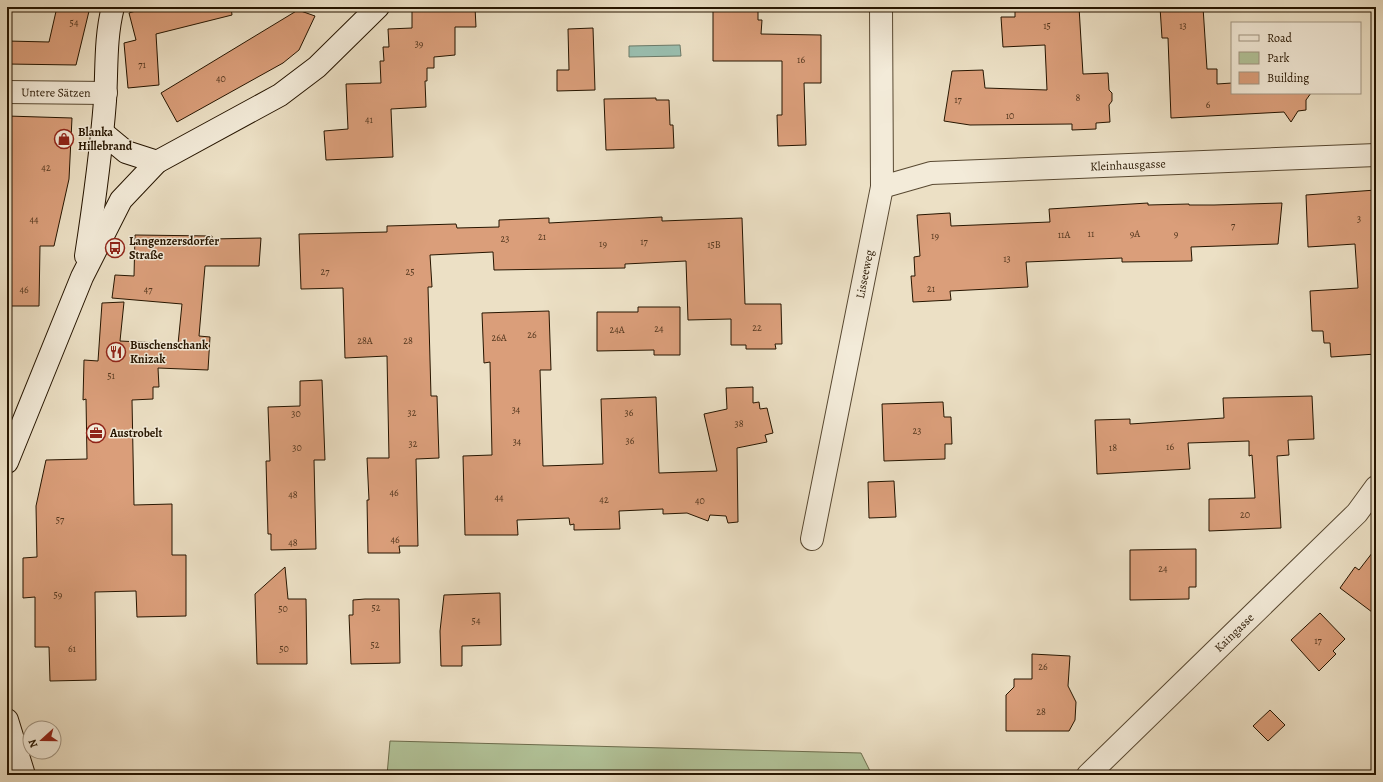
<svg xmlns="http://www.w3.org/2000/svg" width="1383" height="782" font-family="Alegreya,serif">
<rect width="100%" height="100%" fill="#ece0c5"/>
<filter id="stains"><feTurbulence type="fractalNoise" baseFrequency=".005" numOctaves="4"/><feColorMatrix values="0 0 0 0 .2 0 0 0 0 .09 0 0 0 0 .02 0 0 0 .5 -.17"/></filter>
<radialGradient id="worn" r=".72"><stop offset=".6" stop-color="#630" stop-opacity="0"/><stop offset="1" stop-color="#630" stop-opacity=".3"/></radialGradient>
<path fill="#b2c399" stroke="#6c6c4c" d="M390,741L861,753L872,775H387Z"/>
<path fill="#99beaf" stroke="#6b7a69" d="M680,45L681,56L629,57V46Z"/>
<g fill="#da9e7a" stroke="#261500">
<path d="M57,7H90L76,65L7,64V41L49,42Z"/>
<path d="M149,7H231L232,15L156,34L159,85L128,88L124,43L136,40L129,13Z"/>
<path d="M412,7H475L476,27H455V55L434,57V68H427V81H425L426,107L391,109L393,157L326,160L324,131L348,129L346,84L381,83L380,61H384L383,47H389L388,29L412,28Z"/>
<path d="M713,7H758V20H762L761,34L821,35V83H804L806,145L778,146L777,115H782V61H713Z"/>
<path d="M1015,7H1079L1083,74L1108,73L1109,90L1112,93V101L1109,105L1110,122L1096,123V129L1072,130V124L970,125L944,121L952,71L983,70L985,88L1047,90L1045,45L1003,47L1001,17H1015Z"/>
<path d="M1160,7H1203L1207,69H1217V84L1232,83V93H1311L1306,100V110L1298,111L1291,122L1284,112L1171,118L1168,38H1162Z"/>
<path d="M298,10L315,16L299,50L283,63L177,122L161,93Z"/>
<path d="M593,28L595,90L557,91V70H569L568,29Z"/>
<path d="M656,98V100H669L670,125H673L674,148L606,150L604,99Z"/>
<path d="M7,116L72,118L69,179L54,246H40L39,306H8Z"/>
<path d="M1376,190V354L1331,357L1330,343H1324L1323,331H1312L1310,291L1358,288L1355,244L1308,247L1306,195Z"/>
<path d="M1148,203V205L1189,204V205H1214L1282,203L1278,244L1191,247L1192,261L1122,262V258L1026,262L1028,287L950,291L951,300L913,302L911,276H915L914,257L920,256L917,215L950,213L951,226L1050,222L1049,209Z"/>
<path d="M662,217V221L742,218L745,304H781L782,344H775L776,349H746V345H731V319L688,320L686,261L625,264V268L494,270L493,252L430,255L432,287H428L431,396H437L439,458L416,459L418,546H399L400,553H368L367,500H369L367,458H389L387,356L345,358L343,288L301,289L299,234L387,232V226L456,224L457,228L499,227V220L549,218V223Z"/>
<path d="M135,235L212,236V239L261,238L259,266H205L199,336L210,337L208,370L158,368L159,387H153V399L132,400L134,505L172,504V555H186V616L137,617L136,591L95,592L96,680L50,681L49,647H35V597L23,598V558L37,557L36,506L46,460L87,459L86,399L83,400L84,360L98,361L102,303L124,302L120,341L178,344L182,304L112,298L115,275L134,276Z"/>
<path d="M638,307H680V355H654V350L597,351V312H638Z"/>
<path d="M549,311L551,370H540L543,466L603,464L601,399L656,397L659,473L717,471L704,414L727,409L726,388L753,387V403L759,402L760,409L767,408L773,433L765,435L767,442L737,448L738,522L728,523L726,516L710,515L708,521L687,513L663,514V509L619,511L620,529L574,530V524L570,525L569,518L517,520L518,535H465L463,456L492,455L490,362L484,363L482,313Z"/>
<path d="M322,380L325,460H314L316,549L271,550V534H268L266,461H270L268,407L300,406V381Z"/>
<path d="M1312,396L1314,439L1288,440L1289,455L1277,456L1281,528L1209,531V499L1255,498L1252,455L1249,456V441L1188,443L1190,469L1097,474L1095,420L1130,419V424L1224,418L1223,398Z"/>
<path d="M943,402L944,417H951L952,444H945V459L884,461L882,404Z"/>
<path d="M894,481L896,517L869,518L868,482Z"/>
<path d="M1376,548V615L1340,588L1355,567L1359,570Z"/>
<path d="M1196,549V587H1189V599L1130,600V550Z"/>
<path d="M285,567L288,599H306L307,664H257L255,594Z"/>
<path d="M500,593L501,645L462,646V666H441L440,631L444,595Z"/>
<path d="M365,599H399L400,663L351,664L349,615H353V600Z"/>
<path d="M1320,613L1345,639L1333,651L1336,654L1319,671L1291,640Z"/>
<path d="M1032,654L1070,656L1068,686L1076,702L1075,720L1069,731H1006V695L1014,687V679H1032Z"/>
<path d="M1270,710L1285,725L1268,741L1253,726Z"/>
</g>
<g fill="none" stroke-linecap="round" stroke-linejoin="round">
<defs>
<g id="minor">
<path id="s1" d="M7,92L106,93"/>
<path id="s2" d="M882,187L931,173L1376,155"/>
<path id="s3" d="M812,539L882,187L881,7"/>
<path id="s4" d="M1088,775L1357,513L1376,487"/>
</g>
<g id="secondary">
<path d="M103,133L126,152L157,162"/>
<path d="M86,256C94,204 101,153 105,101C107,69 105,38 113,7"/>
<path d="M7,462L82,277L121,200L157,162L280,95L317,67L378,7"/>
<path d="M7,720L24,775"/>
</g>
</defs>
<use href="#minor" stroke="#584831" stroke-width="24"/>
<use href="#secondary" stroke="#261500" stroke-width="24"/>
<use href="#minor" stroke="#f3ebd9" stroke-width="22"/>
<use href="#secondary" stroke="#f3ebd9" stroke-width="22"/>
</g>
<defs>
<symbol id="shop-ring" viewBox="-11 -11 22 22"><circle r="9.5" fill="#f3ebd9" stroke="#8f2418" stroke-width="1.5"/><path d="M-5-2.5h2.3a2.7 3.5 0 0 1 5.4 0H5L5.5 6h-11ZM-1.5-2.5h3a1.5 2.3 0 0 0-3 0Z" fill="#8f2418"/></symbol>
<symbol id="bus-ring" viewBox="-11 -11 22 22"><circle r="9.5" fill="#f3ebd9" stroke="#8f2418" stroke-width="1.5"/><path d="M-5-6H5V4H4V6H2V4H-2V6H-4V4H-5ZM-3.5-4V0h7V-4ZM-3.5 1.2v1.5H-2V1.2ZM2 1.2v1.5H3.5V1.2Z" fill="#8f2418"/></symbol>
<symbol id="restaurant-ring" viewBox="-11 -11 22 22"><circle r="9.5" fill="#f3ebd9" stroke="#8f2418" stroke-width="1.5"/><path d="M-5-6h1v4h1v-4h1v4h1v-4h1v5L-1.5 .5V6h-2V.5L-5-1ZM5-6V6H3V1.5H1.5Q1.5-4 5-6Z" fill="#8f2418"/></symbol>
<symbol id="office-ring" viewBox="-11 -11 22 22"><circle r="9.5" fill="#f3ebd9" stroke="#8f2418" stroke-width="1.5"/><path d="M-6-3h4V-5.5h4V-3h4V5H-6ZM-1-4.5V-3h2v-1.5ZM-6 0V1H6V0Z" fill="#8f2418"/></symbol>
</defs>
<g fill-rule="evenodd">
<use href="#shop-ring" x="53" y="128" width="22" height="22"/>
<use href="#bus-ring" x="104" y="237" width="22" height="22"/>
<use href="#restaurant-ring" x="105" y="341" width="22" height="22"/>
<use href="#office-ring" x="85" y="422" width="22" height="22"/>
</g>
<g text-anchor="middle" stroke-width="3" stroke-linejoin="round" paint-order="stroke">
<g font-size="10" fill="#53371e">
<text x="74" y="26">54</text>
<text x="1047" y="29">15</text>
<text x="1183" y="29">13</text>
<text x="419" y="47">39</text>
<text x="801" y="63">16</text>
<text x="142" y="68">71</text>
<text x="221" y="82">40</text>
<text x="1078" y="101">8</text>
<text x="958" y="103">17</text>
<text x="1208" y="108">6</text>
<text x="1010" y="119">10</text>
<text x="369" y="123">41</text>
<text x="46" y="171">42</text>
<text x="1359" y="222">3</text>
<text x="34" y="223">44</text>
<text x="1233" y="229">7</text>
<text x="1091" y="237">11</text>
<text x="1135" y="237">9A</text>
<text x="1176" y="237">9</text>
<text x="1064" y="238">11A</text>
<text x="935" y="239">19</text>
<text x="542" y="240">21</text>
<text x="505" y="242">23</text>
<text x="644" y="245">17</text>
<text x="603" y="247">19</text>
<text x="714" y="248">15B</text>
<text x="1007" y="262">13</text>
<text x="325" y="275">27</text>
<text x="410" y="275">25</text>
<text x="931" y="292">21</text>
<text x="24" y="293">46</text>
<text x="148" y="293">47</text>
<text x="757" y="331">22</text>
<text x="659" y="332">24</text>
<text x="617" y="333">24A</text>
<text x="532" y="338">26</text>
<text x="499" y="341">26A</text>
<text x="365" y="344">28A</text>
<text x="408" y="344">28</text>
<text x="111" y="379">51</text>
<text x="516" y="413">34</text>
<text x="412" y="416">32</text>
<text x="629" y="416">36</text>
<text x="296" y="417">30</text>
<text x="739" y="427">38</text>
<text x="917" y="434">23</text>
<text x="630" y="444">36</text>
<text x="517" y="445">34</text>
<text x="413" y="447">32</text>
<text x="1170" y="450">16</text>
<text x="297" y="451">30</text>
<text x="1113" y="451">18</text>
<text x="394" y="496">46</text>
<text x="293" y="498">48</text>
<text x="499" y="501">44</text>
<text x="604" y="503">42</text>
<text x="700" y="504">40</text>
<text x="1245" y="518">20</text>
<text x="60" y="523">57</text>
<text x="395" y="543">46</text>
<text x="293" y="546">48</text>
<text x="1163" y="572">24</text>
<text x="58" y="598">59</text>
<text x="376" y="611">52</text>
<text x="283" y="612">50</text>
<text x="476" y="624">54</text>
<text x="1318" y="644">17</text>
<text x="375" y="648">52</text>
<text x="72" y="652">61</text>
<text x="284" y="652">50</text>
<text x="1043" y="670">26</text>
<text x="1041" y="715">28</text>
</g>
<g font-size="12" fill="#261500" stroke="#f3ebd9">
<text dy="4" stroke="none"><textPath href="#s1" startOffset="49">Untere Sätzen</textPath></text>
<text dy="4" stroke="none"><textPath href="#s2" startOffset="248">Kleinhausgasse</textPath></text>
<text dy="4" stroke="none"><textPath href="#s3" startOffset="270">Lisseeweg</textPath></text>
<text dy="4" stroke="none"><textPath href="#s4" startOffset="204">Kaingasse</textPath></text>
</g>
<g font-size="12" font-weight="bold" fill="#261500" stroke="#f3ebd9" text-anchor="start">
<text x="78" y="136">Blanka<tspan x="78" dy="14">Hillebrand</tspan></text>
<text x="129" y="245">Langenzersdorfer<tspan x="129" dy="14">Straße</tspan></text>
<text x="130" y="349">Buschenschank<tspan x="130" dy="14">Knizak</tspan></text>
<text x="110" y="437">Austrobelt</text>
</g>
</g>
<rect width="1383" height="782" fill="none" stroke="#ece0c5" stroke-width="24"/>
<rect x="8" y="8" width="1367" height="766" fill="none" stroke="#261500" stroke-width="2"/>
<rect x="12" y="12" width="1359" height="758" fill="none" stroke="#261500"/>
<rect x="1231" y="22" width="130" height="72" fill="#f3ebd9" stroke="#a19582"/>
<rect x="1239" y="35" width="20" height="6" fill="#f3ebd9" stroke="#a19582"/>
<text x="1267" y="42" font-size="12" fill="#261500">Road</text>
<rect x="1239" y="52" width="20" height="12" fill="#b2c399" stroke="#a19582"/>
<text x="1267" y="62" font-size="12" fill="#261500">Park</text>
<rect x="1239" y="72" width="20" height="12" fill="#da9e7a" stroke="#a19582"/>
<text x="1267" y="82" font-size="12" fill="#261500">Building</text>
<g transform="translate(42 740) rotate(249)"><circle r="19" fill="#f3ebd9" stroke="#a19582"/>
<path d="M0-3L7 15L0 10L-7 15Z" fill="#8f2418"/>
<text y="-6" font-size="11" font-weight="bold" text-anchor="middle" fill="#261500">N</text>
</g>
<rect width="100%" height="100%" filter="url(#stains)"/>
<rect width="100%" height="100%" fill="url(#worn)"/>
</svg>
